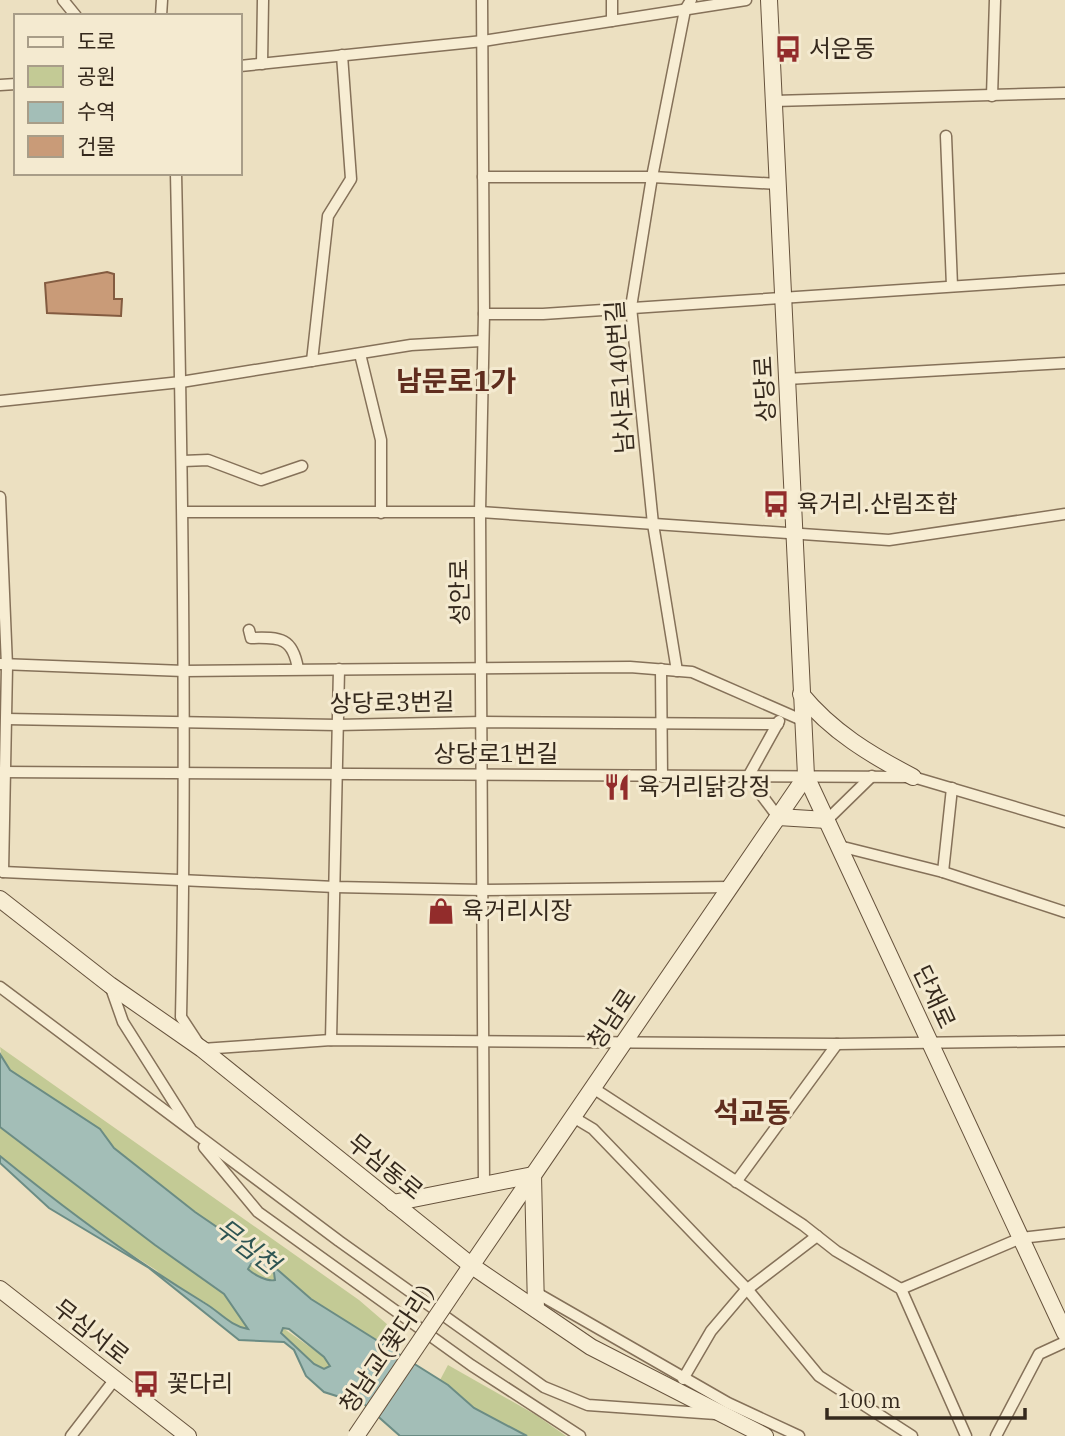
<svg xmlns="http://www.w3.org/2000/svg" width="1065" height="1436" font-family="'IBM Plex Serif','Noto Sans KR',serif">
<rect width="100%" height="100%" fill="#ece0c1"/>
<g fill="#c3ca95">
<path d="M0,1047L359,1300L388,1325L377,1341L311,1299L271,1264L195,1212L114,1148L100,1129L10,1070L2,1059Z"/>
<path d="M0,1127L155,1245L224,1294L249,1330L232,1325L206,1303L174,1287L156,1270L81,1222L0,1156Z"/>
<path d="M251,1263C262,1262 273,1269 275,1280C268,1282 253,1275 248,1269Z"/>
<path d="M283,1328L324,1357L330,1366L324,1369L314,1364L281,1333Z"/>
<path d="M448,1365L536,1415L566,1436H527L474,1408L440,1380Z"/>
</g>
<path fill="#a3beb7" stroke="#6b8c84" stroke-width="2" fill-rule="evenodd" d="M0,1054L10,1070L100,1129L114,1148L195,1212L271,1264L311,1299L448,1385L474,1408L527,1436H400L365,1405L324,1392L306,1376L294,1350L284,1342L239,1340L149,1268L49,1208L0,1163V1156C65,1209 132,1259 203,1302C219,1311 230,1326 248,1329L224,1294L155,1245L0,1127ZM256,1263L274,1273L275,1280C268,1282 254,1275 248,1269L251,1264ZM283,1328L289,1329L324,1357L330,1366L324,1369L314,1364L281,1333Z"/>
<path fill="#c99b78" stroke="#835b40" stroke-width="2" d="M107,272L114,274V299H122L121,316L47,313L45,283Z"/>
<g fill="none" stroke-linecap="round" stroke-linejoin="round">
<defs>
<g id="street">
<path d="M63,0L76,16"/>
<path d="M482,0L484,314L480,512L484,1184"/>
<path d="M612,0V21"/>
<path d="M161,16L162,0"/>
<path d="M262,64L263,0"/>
<path d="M240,66L483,41L746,0"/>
<path d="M0,85L16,84"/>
<path d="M992,96L995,0"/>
<path d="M774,101L1065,93"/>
<path d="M946,136L952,286"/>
<path d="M176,173C182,455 187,736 181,1017L202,1049L331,1040L837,1044L1065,1041"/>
<path d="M483,177H652L778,184"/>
<path d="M484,314H543L1065,279"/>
<path d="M360,354L381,440V513"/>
<path d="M312,361L328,216L351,179L342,55"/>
<path d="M787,379L1065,363"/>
<path d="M0,401L181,382L411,345L481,341"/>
<path d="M183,461L208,460L261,480L302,466"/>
<path d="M0,497L7,666L3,872"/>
<path d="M184,512H480L889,540L1065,514"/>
<path d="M249,630L251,638C281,637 293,638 298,669"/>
<path d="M0,664L184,671L630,667L692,672L804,721"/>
<path d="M661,669L662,776"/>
<path d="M677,671L653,524L631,307L652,177L685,10L691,0"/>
<path d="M6,719L337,725L483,722L778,724"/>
<path d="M0,772L913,777L1065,822"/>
<path d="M778,817L748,777L779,721"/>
<path d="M827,820L872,776"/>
<path d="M839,846L943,872L1065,912"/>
<path d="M3,872L335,887L483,890L730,887"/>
<path d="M943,872L952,788"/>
<path d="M110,985L123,1022L190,1128"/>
<path d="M0,987L339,1241L544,1387L588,1405L716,1414"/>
<path d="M331,1040L339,669"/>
<path d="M593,1088L803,1225L836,1251L901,1289L966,1436"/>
<path d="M573,1117L593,1129L747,1289L819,1376L912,1436"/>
<path d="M204,1147L258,1212L471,1365L580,1436"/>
<path d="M736,1182L837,1044"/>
<path d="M901,1289L1021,1238L1065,1233"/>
<path d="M535,1292L728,1403L799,1436"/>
<path d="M683,1379L711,1331L745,1291L817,1236"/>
<path d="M71,1436L115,1379"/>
<path d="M996,1436L1039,1354L1065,1342"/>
</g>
<g id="secondary">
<path d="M769,0L806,776L1065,1333"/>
<path d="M801,694C832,732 871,755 913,777"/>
<path d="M778,817L827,820"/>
<path d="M0,899L110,985L202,1049L472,1266L591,1347L765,1436"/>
<path d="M393,1203L533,1175L536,1309"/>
<path d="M456,1288L806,776"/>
<path d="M0,1289L188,1436"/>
</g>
</defs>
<use href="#street" stroke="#857159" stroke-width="13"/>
<use href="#secondary" stroke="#66523c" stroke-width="18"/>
<use href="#street" stroke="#f7edd3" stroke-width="10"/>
<use href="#secondary" stroke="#f7edd3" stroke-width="16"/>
<defs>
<path id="secondary-bridge" d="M356,1436L456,1288"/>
</defs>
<use href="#secondary-bridge" stroke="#66523c" stroke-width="18" stroke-linecap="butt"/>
<use href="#secondary-bridge" stroke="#f7edd3" stroke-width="16"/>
</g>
<defs>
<symbol id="bus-bare" viewBox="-9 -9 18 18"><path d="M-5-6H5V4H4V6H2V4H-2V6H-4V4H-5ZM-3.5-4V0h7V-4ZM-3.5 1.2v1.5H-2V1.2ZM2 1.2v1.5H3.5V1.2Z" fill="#922c2b" stroke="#f4ead0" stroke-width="2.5" paint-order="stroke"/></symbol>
<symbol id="restaurant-bare" viewBox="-9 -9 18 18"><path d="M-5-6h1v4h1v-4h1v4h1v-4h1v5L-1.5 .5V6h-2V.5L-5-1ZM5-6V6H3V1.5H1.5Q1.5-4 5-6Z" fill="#922c2b" stroke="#f4ead0" stroke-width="2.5" paint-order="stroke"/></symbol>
<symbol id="shop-bare" viewBox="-9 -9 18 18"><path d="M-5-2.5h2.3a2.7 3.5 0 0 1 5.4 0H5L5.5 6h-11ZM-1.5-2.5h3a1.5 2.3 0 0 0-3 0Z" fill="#922c2b" stroke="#f4ead0" stroke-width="2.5" paint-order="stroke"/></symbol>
</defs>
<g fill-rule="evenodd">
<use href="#bus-bare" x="769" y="30" width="38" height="38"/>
<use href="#bus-bare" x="757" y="485" width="38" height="38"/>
<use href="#restaurant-bare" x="598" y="768" width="38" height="38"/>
<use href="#shop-bare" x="422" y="892" width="38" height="38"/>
<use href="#bus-bare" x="127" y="1365" width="38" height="38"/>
</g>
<g text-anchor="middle" stroke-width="6" stroke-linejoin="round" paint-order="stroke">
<g font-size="24" fill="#35291d" stroke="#f4ead0" text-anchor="start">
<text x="809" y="57">서운동</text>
<text x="797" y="512">육거리.산림조합</text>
<text x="638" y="795">육거리닭강정</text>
<text x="462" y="919">육거리시장</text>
<text x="167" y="1392">꽃다리</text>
</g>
<g font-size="24" fill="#35291d" stroke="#f4ead0">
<text transform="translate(620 377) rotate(-94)" y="8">남사로140번길</text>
<text transform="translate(765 389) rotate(-93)" y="8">상당로</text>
<text transform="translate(460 592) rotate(-91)" y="8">성안로</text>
<text transform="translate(392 703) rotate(-1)" y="8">상당로3번길</text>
<text x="496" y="762">상당로1번길</text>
<text transform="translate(934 997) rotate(65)" y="8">단재로</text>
<text transform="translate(612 1019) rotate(-56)" y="8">청남로</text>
<text transform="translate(385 1167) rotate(39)" y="8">무심동로</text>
<text transform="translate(91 1332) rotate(38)" y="8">무심서로</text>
<text transform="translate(387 1349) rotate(-56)" y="8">청남교(꽃다리)</text>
</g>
<g font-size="26" font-style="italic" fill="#2d5452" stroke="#f4ead0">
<text transform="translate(247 1246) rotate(37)" y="9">무심천</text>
</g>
<g font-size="28" font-weight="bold" fill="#602d1e" stroke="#f4ead0">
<text x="456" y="391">남문로1가</text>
<text x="752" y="1122">석교동</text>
</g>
</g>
<rect x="14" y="14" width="228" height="161" fill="#f4ead0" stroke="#a89d88" stroke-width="2"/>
<rect x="28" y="37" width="35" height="10" fill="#f7edd3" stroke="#a89d88" stroke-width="2"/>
<text x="77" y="49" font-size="21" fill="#35291d">도로</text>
<rect x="28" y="66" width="35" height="21" fill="#c3ca95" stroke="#a89d88" stroke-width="2"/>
<text x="77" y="84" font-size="21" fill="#35291d">공원</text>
<rect x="28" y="102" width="35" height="21" fill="#a3beb7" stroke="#a89d88" stroke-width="2"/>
<text x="77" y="119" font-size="21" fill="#35291d">수역</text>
<rect x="28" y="136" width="35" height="21" fill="#c99b78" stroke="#a89d88" stroke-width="2"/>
<text x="77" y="154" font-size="21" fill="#35291d">건물</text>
<path d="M827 1408v10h198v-10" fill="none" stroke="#35291d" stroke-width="3.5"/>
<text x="838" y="1408" font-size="21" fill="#35291d" stroke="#f4ead0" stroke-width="5" paint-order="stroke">100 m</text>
</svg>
